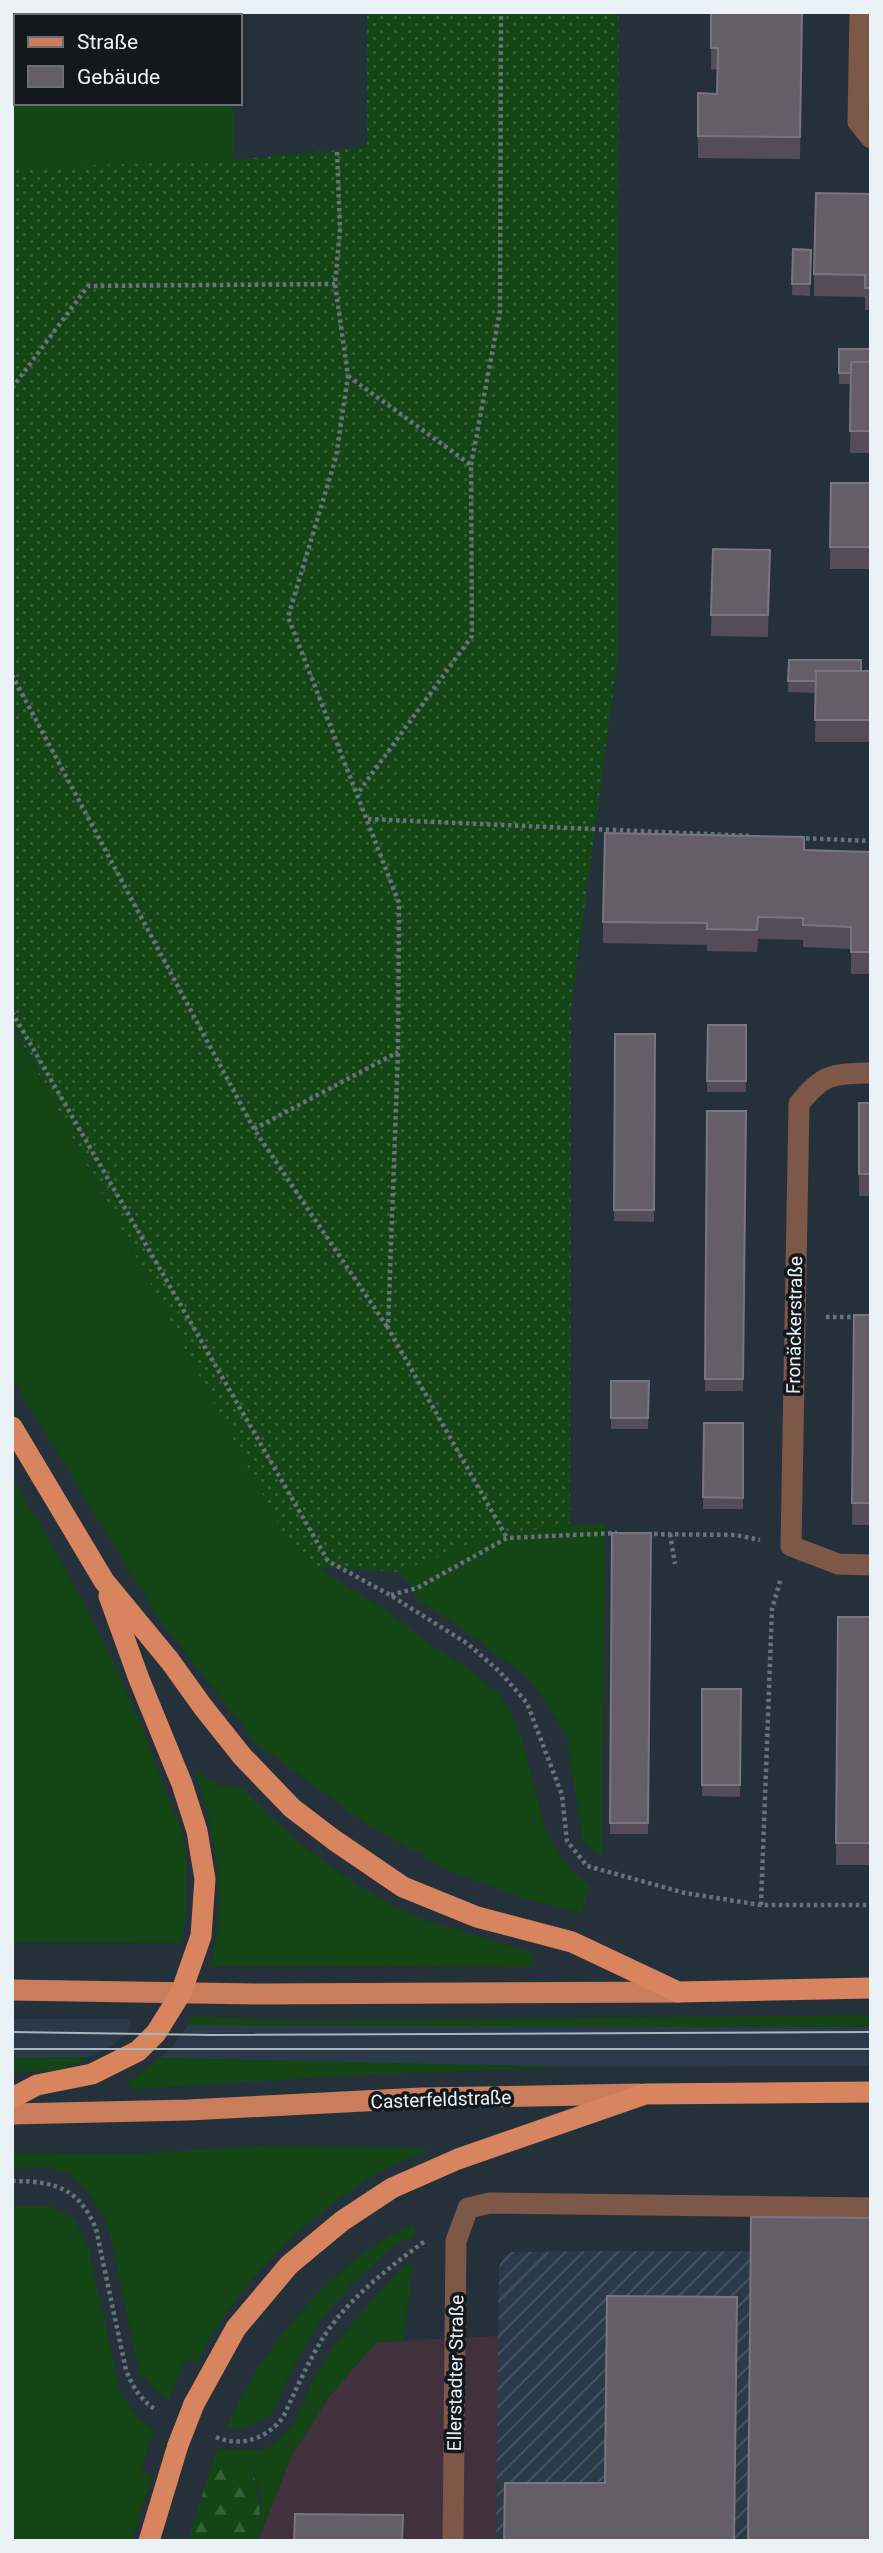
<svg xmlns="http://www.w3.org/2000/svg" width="883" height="2553" font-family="Roboto,sans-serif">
<defs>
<pattern id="industrial-furrows" width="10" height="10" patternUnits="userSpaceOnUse" patternTransform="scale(1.75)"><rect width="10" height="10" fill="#2a3a49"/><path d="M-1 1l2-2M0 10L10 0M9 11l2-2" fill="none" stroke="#495764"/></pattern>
<pattern id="forest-firs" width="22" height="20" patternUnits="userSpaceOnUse" patternTransform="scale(1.75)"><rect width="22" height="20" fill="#134515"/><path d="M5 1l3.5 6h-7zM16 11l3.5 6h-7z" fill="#366038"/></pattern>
<pattern id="garden-dots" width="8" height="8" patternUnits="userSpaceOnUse" patternTransform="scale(1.75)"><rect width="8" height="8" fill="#134515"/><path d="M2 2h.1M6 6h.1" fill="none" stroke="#366038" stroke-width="1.8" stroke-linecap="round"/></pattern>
</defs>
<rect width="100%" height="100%" fill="#25313a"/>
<path fill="#41313d" d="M499,2336L496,2541H258L292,2455L329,2397L376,2342Z"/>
<path fill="url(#industrial-furrows)" d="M606,2251L871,2252V2541H496L499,2266L505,2256L511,2252Z"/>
<g fill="#2a3a49">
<path d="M12,2019H130L128,2032L112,2046L91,2057L12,2058Z"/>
<path d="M188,2025L871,2027V2066L499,2067L160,2058L171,2048Z"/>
</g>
<g fill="#134515">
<path d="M12,12H233V16H16V103H233V160L12,168Z"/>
<path d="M12,1030L33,1065L282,1531L317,1567L396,1617L430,1645L468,1668L500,1695L508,1707L520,1733L547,1835L569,1869L589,1886L582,1913L529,1900L451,1872L365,1823L256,1743L159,1619L12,1379Z"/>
<path d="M12,1477C71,1576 128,1678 164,1787C170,1804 180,1820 183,1837C190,1872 187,1908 182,1943L12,1942Z"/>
<path d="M605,1524L602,1857L583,1841L566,1733L529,1678L448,1619L417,1600L411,1585L399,1572L491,1536L570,1525Z"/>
<path d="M195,1771L222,1786L244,1789L270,1817L321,1860L358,1885L394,1906L425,1920L531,1952L535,1955L530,1967L211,1966C227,1893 217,1841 195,1771Z"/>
<path d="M871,2015V2026L835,2027L188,2025L193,2016L300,2021Z"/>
<path d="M91,2057C65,2071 42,2072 12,2072V2058Z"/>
<path d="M160,2058L577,2067L378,2074L135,2089L129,2086L128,2082Z"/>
<path d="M261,2146L432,2148C415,2155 398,2162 383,2171C327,2201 264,2258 228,2311C216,2327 207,2345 197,2362L185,2360L168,2401L140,2375L109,2230C99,2205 84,2179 57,2169C44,2165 25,2168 12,2168V2153L133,2154Z"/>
<path d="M12,2206H50L74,2218L88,2246L121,2395L144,2423L154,2430L141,2470L152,2475L132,2541H12Z"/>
<path d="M415,2224V2237L395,2244L351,2285L322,2318L294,2366L271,2415L254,2424L238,2429L227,2427C259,2350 337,2256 415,2224Z"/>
<path d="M413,2264L403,2341L376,2342L329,2397L292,2455L260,2534L261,2503L253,2467L212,2464L217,2449L260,2450L271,2446L293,2425L313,2380L337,2341L403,2266Z"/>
</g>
<path fill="url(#forest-firs)" d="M212,2464L253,2467C255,2492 265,2515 258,2541H188Z"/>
<path fill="url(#garden-dots)" d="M367,12H619L617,663L571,1008L570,1525L491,1536L399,1572L317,1567L282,1531L12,1024V168L233,160L367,147Z"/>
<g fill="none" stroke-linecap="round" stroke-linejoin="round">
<g stroke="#68727a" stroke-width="4.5" stroke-dasharray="3.5 3.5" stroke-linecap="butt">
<path d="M337,152L340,229L335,284L348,376L336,457L288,617L399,903L398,1052L388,1328L507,1538"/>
<path d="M348,376L471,465L472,636L358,793"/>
<path d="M12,388L88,286L335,284"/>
<path d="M471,465L500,311L501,12"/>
<path d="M12,675L254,1129L388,1328"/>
<path d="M368,819L751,836"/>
<path d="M799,838L871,841"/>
<path d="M12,1012L328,1561L390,1595L468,1644L500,1672L527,1703L562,1795L567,1841L587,1866L685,1893L761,1905H871"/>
<path d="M254,1129L398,1052"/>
<path d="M826,1317H871"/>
<path d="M647,1534L736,1535L760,1540"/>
<path d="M670,1534L675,1564"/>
<path d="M391,1595L417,1588L507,1538L617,1533"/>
<path d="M761,1905L772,1609L781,1578"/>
<path d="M12,2181C55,2181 79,2188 96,2229L126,2370C133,2388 141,2400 157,2411"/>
<path d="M216,2437C239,2447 263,2440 279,2422C286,2415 289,2402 294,2394C302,2376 311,2358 321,2341C346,2300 387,2269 425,2241"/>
</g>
<g stroke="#7d5747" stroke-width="21">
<path d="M860,12L858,122L871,138"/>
<path d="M871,1073C833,1074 823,1073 799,1104L791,1546L838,1564L871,1565"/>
<path d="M453,2541L456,2241L468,2208L490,2203L871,2208"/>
</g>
<g stroke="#c97d5a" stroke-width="21">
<path d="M12,1990L256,1994L678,1992"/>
<path d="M12,2114L188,2110L422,2098L639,2094"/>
</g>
<g stroke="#d8845e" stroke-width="21">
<path d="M12,1427L104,1581L170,1661L203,1707L242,1756L292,1808L334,1840L403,1887L477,1917L572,1942L678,1992L871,1988"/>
<path d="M12,2098L37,2085L92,2074L138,2051L156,2033L181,1993L201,1936L205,1879L197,1831L182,1784L139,1679L109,1596"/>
<path d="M194,2404L236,2328L289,2265L342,2221L392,2188L458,2159L645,2094L871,2092"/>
<path d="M149,2541L178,2445"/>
</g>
<g stroke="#abb5bc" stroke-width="2">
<path d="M12,2032L212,2035L871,2032"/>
<path d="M12,2049H871"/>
</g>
<path stroke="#d8845e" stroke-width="21" d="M178,2445L194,2404"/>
</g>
<g fill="#544c58">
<path d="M711,12H802L800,159L698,158V93L717,94L718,69L711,70Z"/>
<path d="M871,194V310H865V297L814,296V274Z"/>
<path d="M793,249L811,250L810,296L792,295Z"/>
<path d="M839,349H871V453H850L851,384H839Z"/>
<path d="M831,483H871V569H830Z"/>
<path d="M713,549L770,550L768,637L711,636Z"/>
<path d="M789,660L861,671H871V742H815L816,693L788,692Z"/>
<path d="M804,850L871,852V974H851V949L803,947V940L758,939L757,952L707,951V945L603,943V922Z"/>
<path d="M708,1025H746V1092H707Z"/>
<path d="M615,1034H655L654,1222L614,1221Z"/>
<rect x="859" y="1103" width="12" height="93"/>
<path d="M707,1111H746L743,1391H705Z"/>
<path d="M854,1315H871V1525H852Z"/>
<path d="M611,1381H649L648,1429H611Z"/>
<path d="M704,1423H743V1509H703Z"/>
<path d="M612,1533H651L648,1834H610Z"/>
<path d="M838,1617H871V1865H836Z"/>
<path d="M702,1689H741L740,1797L702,1796Z"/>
</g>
<g fill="#645e69" stroke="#797580" stroke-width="2">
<path d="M711,12H802L800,137L698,136V93L717,94L718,48H711Z"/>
<path d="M816,193L871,194V288H865V275L814,274Z"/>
<path d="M793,249L811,250L810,284H792Z"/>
<path d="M839,349H871V362H851V373H839Z"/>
<path d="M851,362H871V431H850Z"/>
<path d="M831,483H871V547H830Z"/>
<path d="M713,549L770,550L768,615H711Z"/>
<path d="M789,660H861V671H816V681H788Z"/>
<path d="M816,671H871V720H815Z"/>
<path d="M605,833L804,837V850L871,852V952H851V927L803,925V918L758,917L757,930L707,929V923L603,922Z"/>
<path d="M708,1025H746V1081H707Z"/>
<path d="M615,1034H655L654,1210H614Z"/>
<rect x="859" y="1103" width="12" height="71"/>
<path d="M707,1111H746L743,1379H705Z"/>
<path d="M854,1315H871V1503H852Z"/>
<path d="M611,1381H649L648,1418H611Z"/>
<path d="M704,1423H743V1498L703,1497Z"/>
<path d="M612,1533H651L648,1823H610Z"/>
<path d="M838,1617H871V1843H836Z"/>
<path d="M702,1689H741L740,1785H702Z"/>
<path d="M751,2217L871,2218V2541H748Z"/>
<path d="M607,2296L737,2297L734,2541H504L505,2483H605Z"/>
<path d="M295,2514L403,2515L402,2541H294Z"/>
</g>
<g text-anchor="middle" stroke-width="7" stroke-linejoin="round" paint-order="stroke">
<g font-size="19" fill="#eaf2f8" stroke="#13181c">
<text transform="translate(794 1325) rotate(-89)" y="7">Fronäckerstraße</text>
<text transform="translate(441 2099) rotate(-2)" y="7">Casterfeldstraße</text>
<text transform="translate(455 2373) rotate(-89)" y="7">Ellerstadter Straße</text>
</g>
</g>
<rect width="883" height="2553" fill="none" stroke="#eaf2f8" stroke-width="28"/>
<rect x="14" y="14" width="228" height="91" fill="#13181c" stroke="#696f74" stroke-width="2"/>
<rect x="28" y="37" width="35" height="10" fill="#c97d5a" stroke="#696f74" stroke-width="2"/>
<text x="77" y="49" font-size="21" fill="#eaf2f8">Straße</text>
<rect x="28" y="66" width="35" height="21" fill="#645e69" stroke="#696f74" stroke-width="2"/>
<text x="77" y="84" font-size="21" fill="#eaf2f8">Gebäude</text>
</svg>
